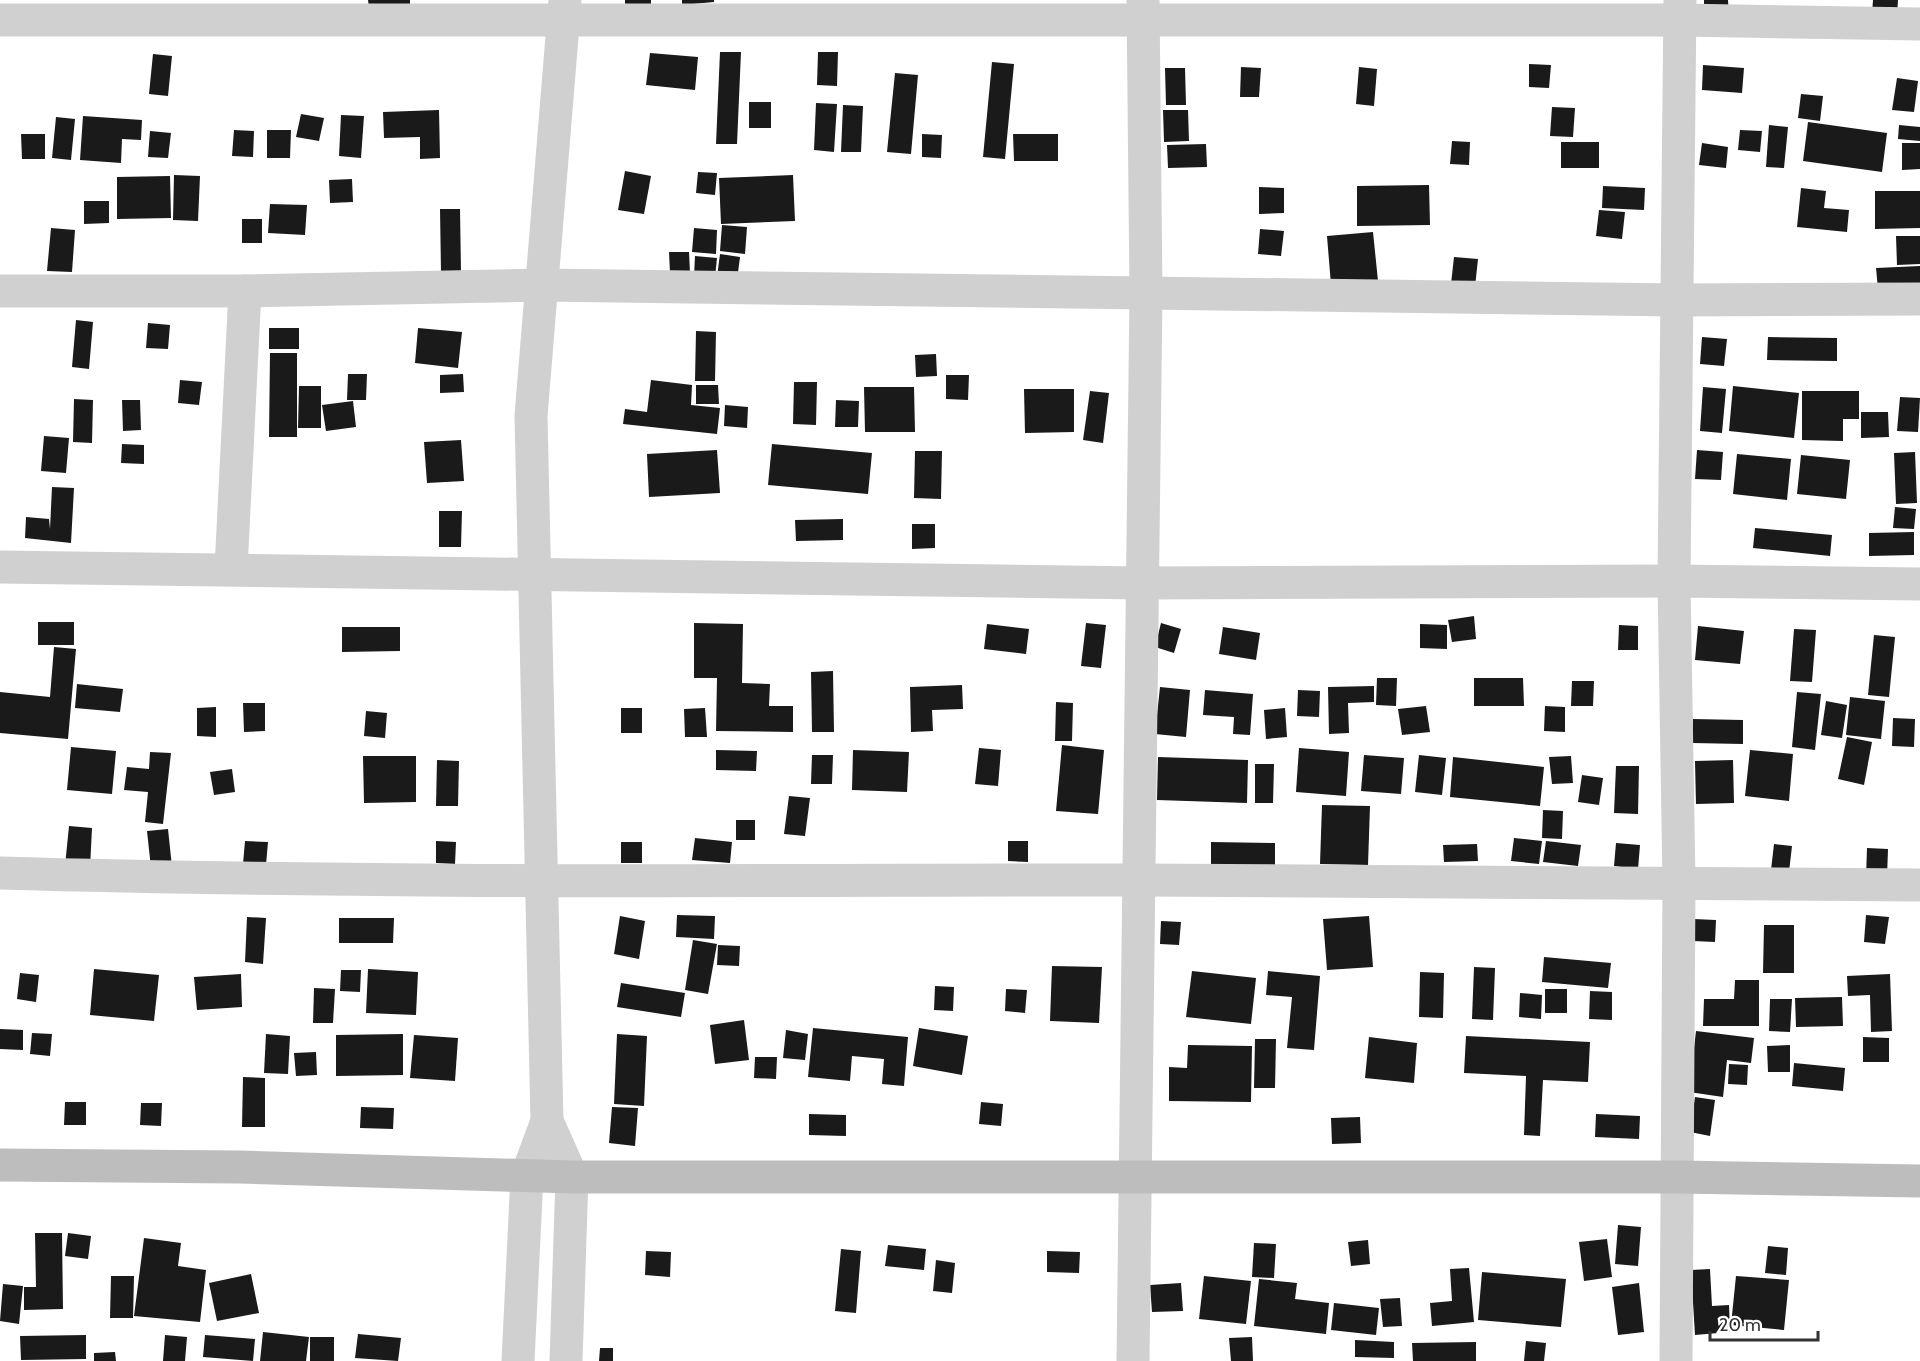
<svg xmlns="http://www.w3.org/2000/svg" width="1920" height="1361" font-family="Cabin,sans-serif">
<rect width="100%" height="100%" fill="#fff"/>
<g fill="#1a1a1a">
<path d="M368,0H410V6L369,8Z"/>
<rect x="625" y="0" width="26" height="6"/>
<path d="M682,0H714V2L682,5Z"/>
<path d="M1704,0H1728L1729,15L1704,17Z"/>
<path d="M1873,0H1898L1897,15L1872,14Z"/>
<path d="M720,52H741L737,144H716Z"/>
<path d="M818,52H838L837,86L817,85Z"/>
<path d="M650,53L698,57L695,90L646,85Z"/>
<path d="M153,54L172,56L168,96L149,94Z"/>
<path d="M992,62L1014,64L1005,159L983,157Z"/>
<path d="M1529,64L1551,65L1549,88L1529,87Z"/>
<path d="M1703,65L1744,68L1742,93L1702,90Z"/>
<path d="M1241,67L1261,68L1259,97H1240Z"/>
<path d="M1359,67L1377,69L1374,106L1356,104Z"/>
<path d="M1165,68H1185L1186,105H1166Z"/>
<path d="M895,73L918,75L911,154L887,152Z"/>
<path d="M1897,78L1918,81L1914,112L1892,110Z"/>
<path d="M1801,94L1823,96L1820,121L1798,118Z"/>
<rect x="749" y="102" width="22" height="26"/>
<path d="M816,103L837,104L834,152L814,150Z"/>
<path d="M843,105L863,106L861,152H841Z"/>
<path d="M1552,107L1575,108L1573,137L1550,136Z"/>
<path d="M439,110L440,158L420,159V137L384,138L383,112Z"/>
<path d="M1163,110H1188L1189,141L1164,142Z"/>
<path d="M301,114L324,118L319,141L296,137Z"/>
<path d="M341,115L364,116L361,158L339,156Z"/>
<path d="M83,116L142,120L141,140L122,139L121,163L80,160Z"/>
<path d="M56,117L75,119L71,160L52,158Z"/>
<path d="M1808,122L1887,133L1882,172L1803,161Z"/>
<path d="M1769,125L1788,127L1784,168L1766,167Z"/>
<path d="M1899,125L1920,127V141L1898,139Z"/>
<path d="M234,130L254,131L253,157L232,156Z"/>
<path d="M267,130H291L290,158H267Z"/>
<path d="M1740,130L1762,131L1760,152L1738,150Z"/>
<path d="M150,131L171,133L168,158L148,157Z"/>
<path d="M21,134H45V159H22Z"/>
<path d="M922,134L942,135L941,158L922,157Z"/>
<path d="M1013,134H1058V161H1014Z"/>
<path d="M1452,141L1470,142L1469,165L1450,164Z"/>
<rect x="1561" y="142" width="38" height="26"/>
<path d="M1702,143L1728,147L1726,168L1699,165Z"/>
<path d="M1902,143H1920V169L1902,170Z"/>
<path d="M1206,144L1207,167L1168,168L1167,145Z"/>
<path d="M625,171L651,176L644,214L618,210Z"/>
<path d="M698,172L717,173L715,195L696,193Z"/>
<path d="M174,175L200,176L198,221L173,220Z"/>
<path d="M793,175L795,221L721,224L719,178Z"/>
<path d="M170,176L171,218L117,219V177Z"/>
<path d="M352,179L353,202L330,203L329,180Z"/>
<path d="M1429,185L1430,225L1357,226V186Z"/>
<path d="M1603,186L1645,188L1644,210L1602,208Z"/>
<path d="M1259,187L1284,188V213L1259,214Z"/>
<path d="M1801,188L1826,191L1824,208L1849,210L1847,232L1797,227Z"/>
<path d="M1875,191H1920V228L1875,229Z"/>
<path d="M84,201H109V223L84,224Z"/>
<path d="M270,204L307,205L305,235L268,233Z"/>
<path d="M440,209H460L461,272L441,273Z"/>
<path d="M1599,210L1625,212L1622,239L1596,236Z"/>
<rect x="242" y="219" width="20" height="24"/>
<path d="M722,225L747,227L745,254L720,251Z"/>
<path d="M51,228L75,230L72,272L47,271Z"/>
<path d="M694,228L717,230L716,254L692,252Z"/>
<path d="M1260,229L1284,231L1281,256L1258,254Z"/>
<path d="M1373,232L1378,281L1331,285L1327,236Z"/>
<path d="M1896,236H1920V264L1897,265Z"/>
<path d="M669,252H689L690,273H670Z"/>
<path d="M720,254L740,257L737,280L717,277Z"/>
<path d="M695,256L717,258L715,277L694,276Z"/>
<path d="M1454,257L1478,259L1475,287L1451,284Z"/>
<path d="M1920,266V287L1878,289L1876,268Z"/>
<path d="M76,320L93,322L89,369L72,367Z"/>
<path d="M148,323L170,325L168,349L146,348Z"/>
<rect x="269" y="328" width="30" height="21"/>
<path d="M418,328L462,332L458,368L415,363Z"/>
<path d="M696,331L716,332L715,381H695Z"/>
<path d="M1702,337L1727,339L1724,366L1700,364Z"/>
<path d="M1768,337L1837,338V361L1767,360Z"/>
<path d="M270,353H297V437H269Z"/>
<path d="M936,354L937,376L916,377L915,355Z"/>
<path d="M348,374H367L366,400H347Z"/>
<path d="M463,374L464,392L440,393V375Z"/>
<path d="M946,375H969L968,400L946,399Z"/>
<path d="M180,380L202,382L199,405L178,403Z"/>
<path d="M651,380L692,385L691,405L720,408L717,434L623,424L625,409L647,412Z"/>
<path d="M794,382H817L816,425L793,424Z"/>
<path d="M696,385H718L719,404H696Z"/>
<path d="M299,386H321V428H298Z"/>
<path d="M1733,386L1799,393L1794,438L1729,431Z"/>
<path d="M864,387H914L915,432H865Z"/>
<path d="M1703,387L1726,389L1722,433L1700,431Z"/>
<path d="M1024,389H1074V432L1025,433Z"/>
<path d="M1090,391L1109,393L1103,443L1083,440Z"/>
<path d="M1802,391H1859V419H1843V441L1802,440Z"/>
<path d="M1900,397L1920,398L1918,432L1897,431Z"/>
<path d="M74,399L93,400L92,443L73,442Z"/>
<path d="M122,400H140L141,430L123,431Z"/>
<path d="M836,400L859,401L858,427H835Z"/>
<path d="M353,401L356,427L326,431L322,405Z"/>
<path d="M725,405L748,407L747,428L724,426Z"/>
<path d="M1861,412H1888L1889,437L1861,438Z"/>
<path d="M44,436L69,438L66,473L41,471Z"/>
<path d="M461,440L464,481L427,483L424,442Z"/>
<path d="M122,444L144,445V464L121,463Z"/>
<path d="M772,444L872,453L868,494L768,485Z"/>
<path d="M717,450L720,493L649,497L647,454Z"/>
<path d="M1697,450L1723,452L1721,480L1695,479Z"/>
<path d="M915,451H942L941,499L914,498Z"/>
<path d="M1915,452L1917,503L1896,504L1894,453Z"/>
<path d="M1737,454L1791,459L1787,500L1733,494Z"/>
<path d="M1801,455L1850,460L1846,499L1797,494Z"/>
<path d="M52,487L74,488L71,543L25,538L26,517L49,519L50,529Z"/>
<path d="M1895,507L1916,509L1914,529L1893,528Z"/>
<path d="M439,511H462L461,547H439Z"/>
<path d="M843,519V540L796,541L795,520Z"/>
<path d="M912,524H935V548L912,549Z"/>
<path d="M1755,528L1832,535L1830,556L1753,548Z"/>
<path d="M1914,532V555L1869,556V533Z"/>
<path d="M1474,616L1476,639L1452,642L1448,620Z"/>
<rect x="38" y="622" width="36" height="23"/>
<path d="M694,623L743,624L742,683L770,684L769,706H793V732L716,731L717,678H694Z"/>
<path d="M1086,623L1106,625L1101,668L1081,666Z"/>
<path d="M1161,623L1181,629L1174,653L1155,647Z"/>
<path d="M987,624L1029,629L1026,654L984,649Z"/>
<path d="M1420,624L1447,625V649L1420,648Z"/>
<path d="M1619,625L1638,626V650H1618Z"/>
<path d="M1698,626L1744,631L1740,664L1695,660Z"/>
<path d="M342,627H400V651L342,652Z"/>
<path d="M1223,627L1260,633L1256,660L1219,654Z"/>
<path d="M1794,629L1816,630L1812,682L1790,681Z"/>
<path d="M1874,635L1895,637L1889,697L1868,695Z"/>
<path d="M54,647L76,649L68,739L0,733V692L50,697Z"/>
<path d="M833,671L834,732H812L811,672Z"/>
<path d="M1377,678H1397L1396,706L1376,705Z"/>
<path d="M1474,678H1523L1524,706H1474Z"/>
<path d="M1572,681H1594L1593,706H1571Z"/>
<path d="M77,684L123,689L120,712L75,708Z"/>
<path d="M962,685L963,709L932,710L933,731L911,732L910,687Z"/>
<path d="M1374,686V702L1348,703L1349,733L1329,734L1328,687Z"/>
<path d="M1160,687L1190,690L1186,737L1155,734Z"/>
<path d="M1205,690L1253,694L1250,735L1233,734L1234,717L1203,715Z"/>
<path d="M1298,690L1320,691L1319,717L1297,716Z"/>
<path d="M1797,692L1821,694L1815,750L1792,747Z"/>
<path d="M1850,697L1885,701L1881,739L1846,735Z"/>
<path d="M1826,701L1847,705L1842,738L1821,735Z"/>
<path d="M1056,702L1073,703L1072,741H1055Z"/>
<path d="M243,703H265V731L244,732Z"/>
<path d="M1426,706L1430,732L1402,735L1398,709Z"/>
<path d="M1545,706L1565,707V732L1544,731Z"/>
<path d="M216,707V737L197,736V708Z"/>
<rect x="621" y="708" width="21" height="25"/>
<path d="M705,708L707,737H685L684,709Z"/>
<path d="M1285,708L1287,737L1266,739L1264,710Z"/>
<path d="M366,711L387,713L385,738L364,736Z"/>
<path d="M1893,718L1915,719L1914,747L1892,746Z"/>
<path d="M1693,719L1743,720V744L1692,743Z"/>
<path d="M1847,737L1872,742L1864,785L1838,779Z"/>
<path d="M1062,745L1104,750L1098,814L1056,811Z"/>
<path d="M71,747L116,751L112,794L67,790Z"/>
<path d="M979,748L1001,750L998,786L975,784Z"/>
<path d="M1299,748L1349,752L1346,796L1296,792Z"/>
<path d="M716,750L757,751L756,771L716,770Z"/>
<path d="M853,750L909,752L907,792L852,790Z"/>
<path d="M1750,750L1793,754L1789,801L1745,796Z"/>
<path d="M150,752L171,753L163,824L145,822L148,792L124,790L127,767L149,769Z"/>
<path d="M812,755H833L832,784H811Z"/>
<path d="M1364,755L1404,758L1401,794L1361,791Z"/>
<path d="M1419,755L1446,758L1442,795L1415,792Z"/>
<path d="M363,756H416V802L364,803Z"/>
<path d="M1571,756L1573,783L1552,784L1549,757Z"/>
<path d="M1158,757L1248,760L1247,803L1157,800Z"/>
<path d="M1453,757L1544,767L1540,806L1450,797Z"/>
<path d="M437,760L459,761L458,806H436Z"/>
<path d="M1733,760L1734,803L1696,804L1695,761Z"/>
<path d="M1255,764H1274L1273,803H1255Z"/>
<path d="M1616,766H1639L1638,814L1614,813Z"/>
<path d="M232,769L235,792L214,795L210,772Z"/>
<path d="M1582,775L1603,778L1599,805L1578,802Z"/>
<path d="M789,796L810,798L805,836L784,834Z"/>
<path d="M1322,805L1370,806L1368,865L1320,864Z"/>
<path d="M1543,810L1563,811L1562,839L1542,838Z"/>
<rect x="736" y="820" width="19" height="20"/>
<path d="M69,826L92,828L90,868L65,866Z"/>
<path d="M168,829L172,867L151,868L147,831Z"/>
<path d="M695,838L732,842L730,863L692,860Z"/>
<path d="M1514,838L1542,841L1539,864L1511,861Z"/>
<path d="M245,841L268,842L266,865L243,864Z"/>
<path d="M436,841L456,842L455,864L436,863Z"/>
<path d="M1008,841H1028V862L1008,861Z"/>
<path d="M1546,841L1581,845L1578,866L1543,862Z"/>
<rect x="621" y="842" width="21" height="21"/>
<path d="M1211,842L1275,843V869H1211Z"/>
<path d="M1616,843L1640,845L1638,869L1614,866Z"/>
<path d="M1477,844L1478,861L1444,862L1443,845Z"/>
<path d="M1774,844L1792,846L1789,872L1771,870Z"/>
<path d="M1867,848L1888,849L1887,877H1866Z"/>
<path d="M677,915L715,916L714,939L676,937Z"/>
<path d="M1866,915L1889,917L1885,944L1864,942Z"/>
<path d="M620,916L645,921L639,959L614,954Z"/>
<path d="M1369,916L1373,967L1327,970L1323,919Z"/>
<path d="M247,917L266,918L263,964L245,962Z"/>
<path d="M339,918H394L393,943H339Z"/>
<path d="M1694,919L1716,920L1715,942L1693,941Z"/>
<path d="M1161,921L1181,922L1179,945L1160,944Z"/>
<path d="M1764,925H1794V973H1763Z"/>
<path d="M693,940L717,944L708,994L685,990Z"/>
<path d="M718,945L740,946L739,966L717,965Z"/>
<path d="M1544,957L1611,963L1608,988L1542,982Z"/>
<path d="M1052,966L1102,967L1099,1023L1050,1021Z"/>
<path d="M1474,967L1495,968L1493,1020L1472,1019Z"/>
<path d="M94,969L159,975L154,1021L90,1015Z"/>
<path d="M368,969L418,972L416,1015L366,1013Z"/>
<path d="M341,970H361L360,992L340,991Z"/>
<path d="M1192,971L1256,978L1251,1024L1186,1017Z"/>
<path d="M1268,971L1320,976L1314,1050L1287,1048L1292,997L1266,995Z"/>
<path d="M1420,972L1444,973L1443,1018L1419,1017Z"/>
<path d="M20,973L39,975L36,1002L17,999Z"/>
<path d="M241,974L242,1007L197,1010L194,977Z"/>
<path d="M1890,974L1892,1031L1871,1032L1870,995L1848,996L1847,976Z"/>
<path d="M1735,980H1759V1026H1703L1704,999H1734Z"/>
<path d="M621,983L685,993L681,1017L617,1007Z"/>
<path d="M935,986L954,987L953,1011L934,1010Z"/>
<path d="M314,988L335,989L333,1023H313Z"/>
<path d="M1006,989L1027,990L1025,1013L1005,1011Z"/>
<rect x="1545" y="989" width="22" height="24"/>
<path d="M1590,991L1612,992V1020L1589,1019Z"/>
<path d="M1520,993L1542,995L1541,1019L1519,1017Z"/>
<path d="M1842,997L1843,1026L1796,1027L1795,998Z"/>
<path d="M1770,999H1792L1790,1032L1769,1031Z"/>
<path d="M744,1020L749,1060L715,1064L710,1025Z"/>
<path d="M813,1028L908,1037L904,1086L882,1084L884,1059L852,1056L850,1081L808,1077Z"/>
<path d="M919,1028L968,1036L962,1075L913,1066Z"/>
<path d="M0,1029L23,1030V1050L0,1049Z"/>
<path d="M786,1030L808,1034L805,1060L783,1058Z"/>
<path d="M1696,1031L1754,1038L1751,1063L1727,1060L1723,1097L1689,1092Z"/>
<path d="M32,1033L52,1034L50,1056L30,1054Z"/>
<path d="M266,1034L290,1036L288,1074L264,1073Z"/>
<path d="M403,1034V1075L336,1076V1035Z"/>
<path d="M617,1034L647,1036L644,1106L614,1104Z"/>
<path d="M414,1035L458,1038L455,1081L410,1078Z"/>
<path d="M1466,1036L1590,1042L1588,1082L1543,1080L1540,1136L1524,1135L1526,1076L1464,1073Z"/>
<path d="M1369,1037L1417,1043L1414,1083L1365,1078Z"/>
<path d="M1863,1037L1889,1038V1062H1863Z"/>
<path d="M1255,1039H1276L1275,1088H1254Z"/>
<path d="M1188,1045L1252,1046L1251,1102L1169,1101V1067L1187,1068Z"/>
<path d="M1790,1045V1072H1768L1767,1046Z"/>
<path d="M316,1052L317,1075L296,1076L294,1053Z"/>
<path d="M755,1057H777L776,1079L754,1078Z"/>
<path d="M1794,1063L1845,1068L1843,1091L1792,1086Z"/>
<path d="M1729,1064L1748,1065L1747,1085L1728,1084Z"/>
<path d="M243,1077L265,1078V1127H242Z"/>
<path d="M1695,1097L1715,1100L1710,1136L1690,1132Z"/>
<path d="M65,1102H86V1125H64Z"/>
<path d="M981,1102L1003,1104L1001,1126L979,1124Z"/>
<path d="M141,1103H162L161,1126L140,1125Z"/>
<path d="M361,1107L394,1108L393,1129L360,1128Z"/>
<path d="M612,1107L638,1108L635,1146L609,1143Z"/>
<path d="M809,1114L846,1115V1136L809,1135Z"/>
<path d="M1596,1114L1640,1116L1639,1139L1595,1137Z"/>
<path d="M1360,1117L1361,1143L1332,1144L1331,1118Z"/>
<path d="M1618,1225L1641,1227L1638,1266L1615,1264Z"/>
<path d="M35,1233H62L63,1309L24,1310V1287H36Z"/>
<path d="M68,1233L91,1236L88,1259L65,1256Z"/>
<path d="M144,1238L181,1243L178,1266L206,1270L200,1322L134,1316Z"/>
<path d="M1607,1239L1612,1277L1584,1281L1579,1242Z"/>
<path d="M1368,1240L1370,1264L1351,1266L1348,1242Z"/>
<path d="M1254,1243L1276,1244L1274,1278L1252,1277Z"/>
<path d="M888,1245L926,1249L924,1270L885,1266Z"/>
<path d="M1768,1246L1788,1248L1786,1275L1765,1273Z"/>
<path d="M841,1249L861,1251L856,1313L835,1311Z"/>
<path d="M646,1251L671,1252L670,1277L645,1275Z"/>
<path d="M1047,1251L1080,1252L1079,1273L1047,1272Z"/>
<path d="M936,1260L955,1263L952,1293L933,1291Z"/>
<path d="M1469,1268L1474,1322L1432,1326L1430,1303L1452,1301L1450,1269Z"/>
<path d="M1710,1269L1712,1306L1729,1305L1730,1332L1695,1335L1691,1270Z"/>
<path d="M1482,1272L1566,1279L1561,1327L1478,1320Z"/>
<path d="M251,1274L259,1313L217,1321L209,1283Z"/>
<path d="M111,1276H134L133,1318H110Z"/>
<path d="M1204,1276L1251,1281L1246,1324L1199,1319Z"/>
<path d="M1736,1276L1789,1280L1784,1330L1731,1325Z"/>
<path d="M1259,1279L1297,1283L1295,1299L1329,1303L1326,1334L1254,1326Z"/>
<path d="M1181,1283L1183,1311L1152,1312L1150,1285Z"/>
<path d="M1639,1283L1644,1332L1618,1335L1612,1287Z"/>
<path d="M3,1284L23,1286L19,1324L0,1321Z"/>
<path d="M1400,1298L1402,1326L1383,1327L1380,1299Z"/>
<path d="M1334,1303L1379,1308L1376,1335L1331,1330Z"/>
<path d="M263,1332L309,1337L306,1361H260Z"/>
<path d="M358,1334L401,1338L398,1361L355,1358Z"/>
<path d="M86,1335V1359L21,1360L20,1336Z"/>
<path d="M165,1335L187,1337L185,1361H163Z"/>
<path d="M205,1335L255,1339L253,1361L203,1357Z"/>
<rect x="310" y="1337" width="24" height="24"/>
<path d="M1252,1337L1253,1361H1231L1229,1338Z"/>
<path d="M1355,1340L1394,1342V1358L1355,1357Z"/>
<path d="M1526,1341L1546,1343L1544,1361H1524Z"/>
<path d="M1476,1342V1361H1413L1412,1343Z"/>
<path d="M600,1348H613V1361H599Z"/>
<path d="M115,1352L116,1361H94V1353Z"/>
</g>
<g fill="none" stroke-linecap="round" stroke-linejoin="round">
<g stroke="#d0d0d0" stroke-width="33">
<path d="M0,20H1680L1920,24"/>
<path d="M0,291H245L541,285L1679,300L1920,299"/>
<path d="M0,567L1142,583L1674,581L1920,584"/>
<path d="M231,569L245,291"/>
<path d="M0,873C380,884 759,880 1138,880C1399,880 1660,883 1920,885"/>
<path d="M547,1121L572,1177L566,1361"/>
<path d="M518,1361L527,1175L547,1121L531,416L565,0"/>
<path d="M1133,1361L1146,294L1143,0"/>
<path d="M1676,1361L1679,883L1674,581L1680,0"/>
</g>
<path stroke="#bdbdbd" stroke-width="33" d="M0,1165L239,1167L572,1177H1679L1920,1181"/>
</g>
<path d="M1710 1331v9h108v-9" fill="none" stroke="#333333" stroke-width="3"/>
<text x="1719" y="1331" font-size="18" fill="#333333" stroke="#ffffff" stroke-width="4.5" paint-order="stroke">20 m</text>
</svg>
